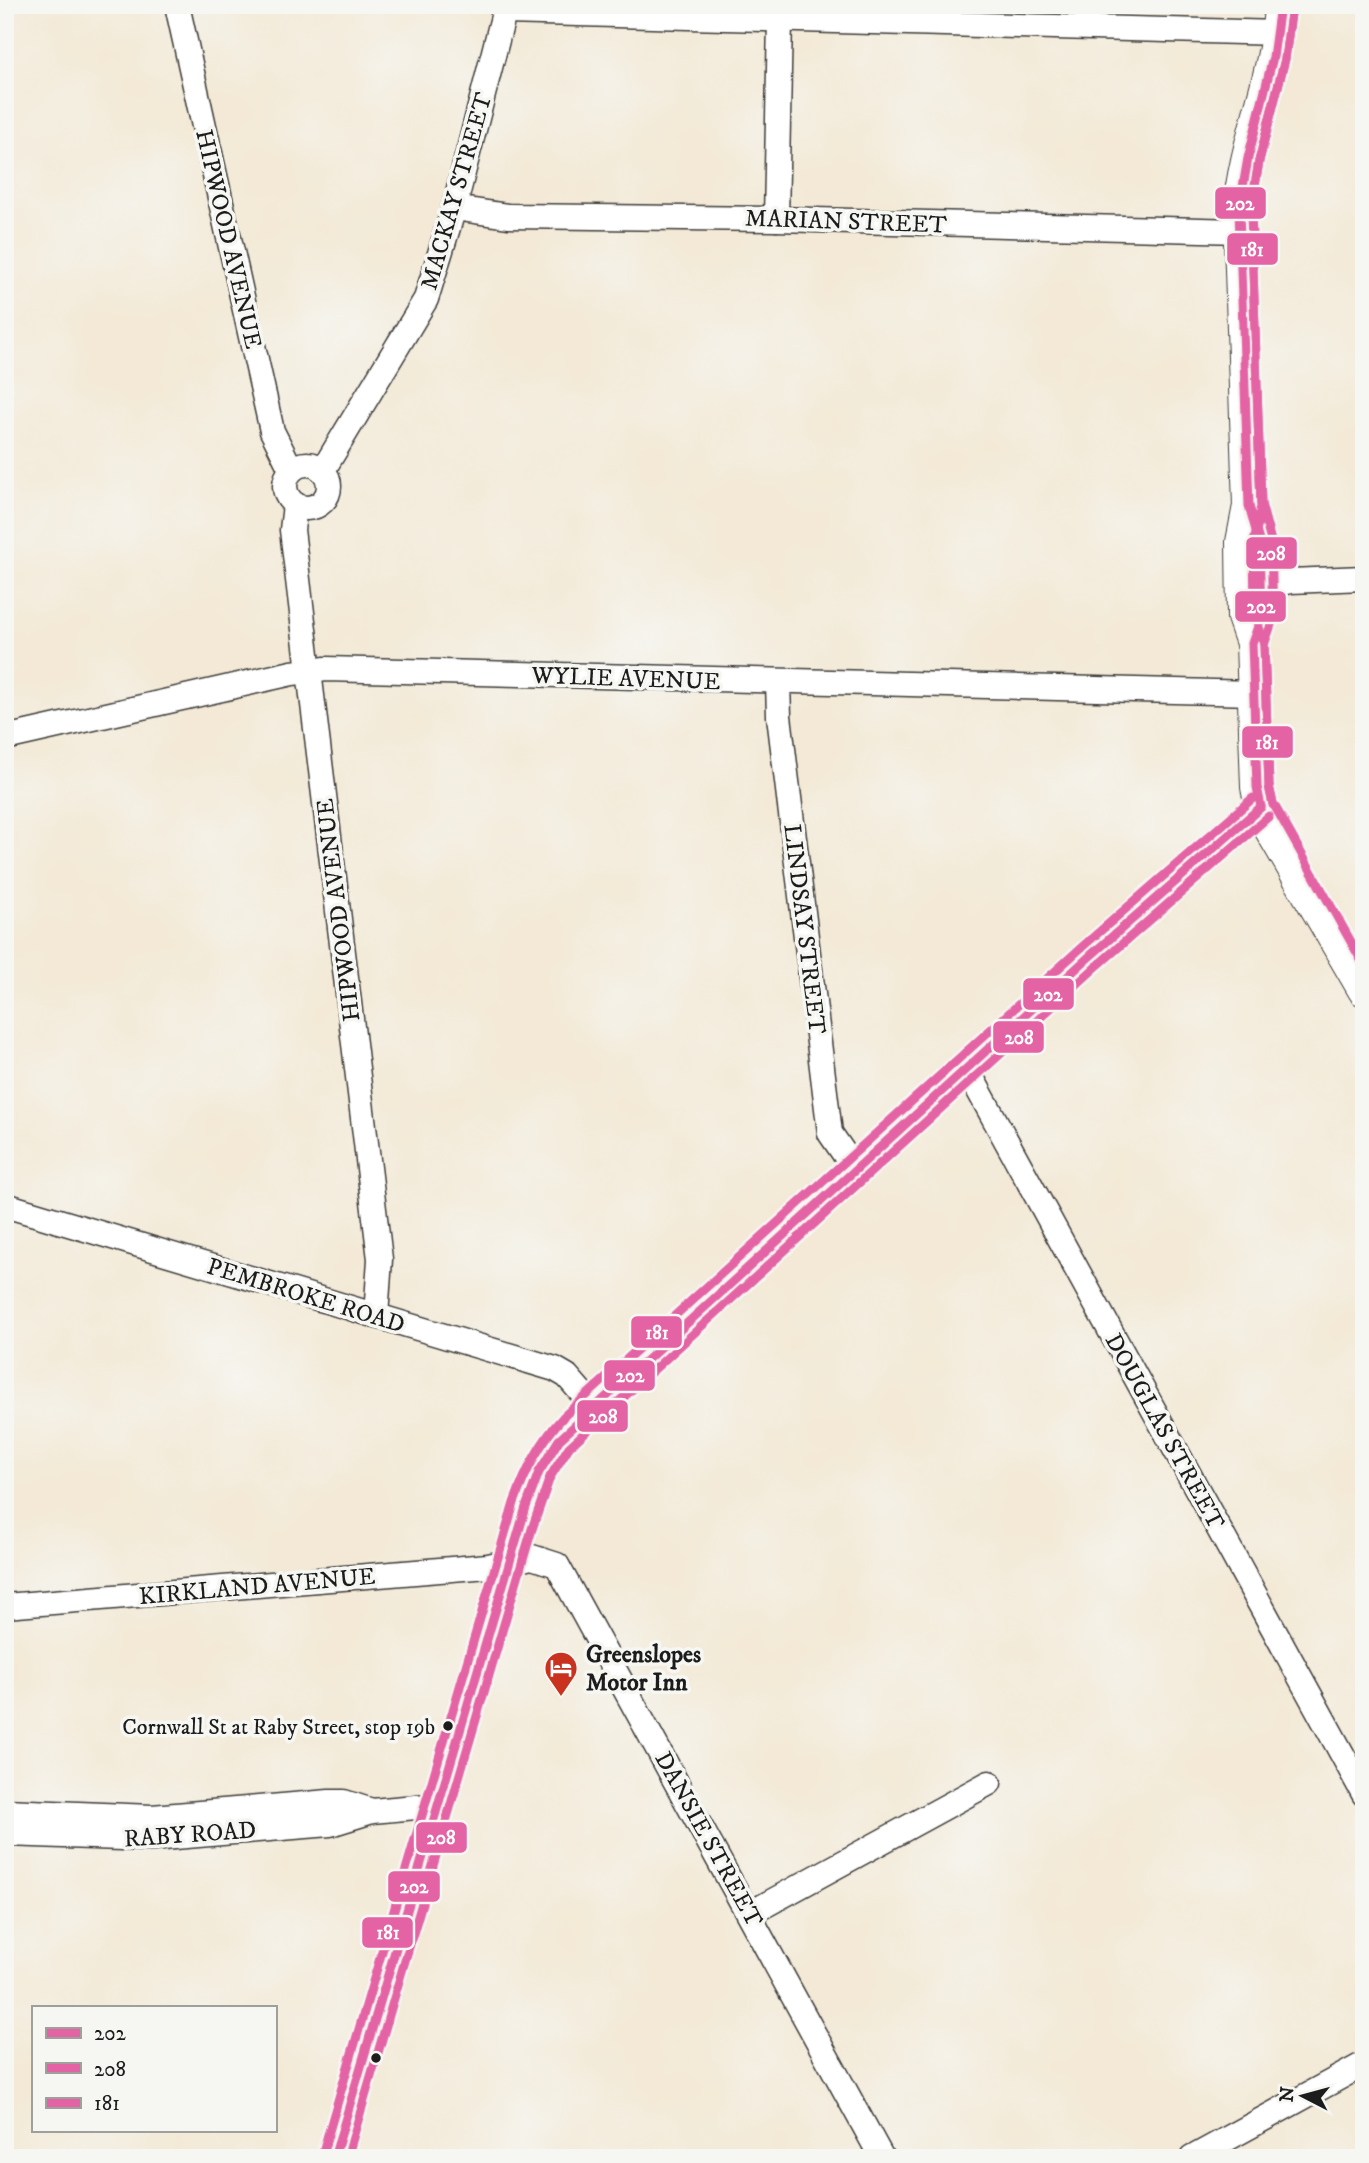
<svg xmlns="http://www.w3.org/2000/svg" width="1369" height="2163" font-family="'IM FELL DW Pica',serif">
<rect width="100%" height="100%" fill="#f6f6f2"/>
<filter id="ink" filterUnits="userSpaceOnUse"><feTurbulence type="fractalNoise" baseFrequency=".0143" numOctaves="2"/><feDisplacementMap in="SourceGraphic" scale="14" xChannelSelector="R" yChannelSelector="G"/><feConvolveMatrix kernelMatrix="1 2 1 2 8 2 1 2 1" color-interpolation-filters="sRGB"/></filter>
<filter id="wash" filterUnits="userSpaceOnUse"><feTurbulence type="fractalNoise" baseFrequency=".00686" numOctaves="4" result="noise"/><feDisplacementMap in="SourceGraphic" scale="28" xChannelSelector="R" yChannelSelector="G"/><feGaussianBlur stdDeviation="1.57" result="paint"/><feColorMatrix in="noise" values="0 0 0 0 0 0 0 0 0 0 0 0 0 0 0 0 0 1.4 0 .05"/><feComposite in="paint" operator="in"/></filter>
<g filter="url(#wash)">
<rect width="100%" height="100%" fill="#f3e9d6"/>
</g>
<g filter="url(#ink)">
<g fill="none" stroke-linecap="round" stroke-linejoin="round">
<defs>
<g id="minor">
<path d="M177,5L272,431L291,469"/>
<path d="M505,12L1279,33"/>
<path d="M454,208L508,216L776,219L1240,231"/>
<path d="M776,219L780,19"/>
<circle cx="307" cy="486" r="22"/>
<path d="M323,470L426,299L454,208L506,5"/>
<path d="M295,505L292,530L380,1259L376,1316"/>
<path d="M1260,588L1290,581L1364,578"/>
<path d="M778,682L779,716L830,1133L854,1168"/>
<path d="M5,738L292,673L326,669L1254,693"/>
<path d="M967,1069L1364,1794"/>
<path d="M5,1205L555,1369L567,1376L593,1406"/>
<path d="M5,1606L488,1566L532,1557L557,1565L882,2158"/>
<path d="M5,1811L152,1817L329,1802H344L372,1811"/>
<path d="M5,1834L151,1839L330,1824L372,1811L438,1805"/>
<path d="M749,1914L989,1783"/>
<path d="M1192,2158L1364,2064"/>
</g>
<g id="major">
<path d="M1280,5C1277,76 1245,140 1239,210L1249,506L1242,542L1243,617L1252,643L1257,787L1261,807L1271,830L1364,990"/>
<path d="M334,2158L509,1562C524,1513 534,1463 572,1425L1090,956L1261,807"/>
</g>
</defs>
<use href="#minor" stroke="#3c3b38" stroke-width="27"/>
<use href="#major" stroke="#3c3b38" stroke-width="34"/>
<use href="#minor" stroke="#fff" stroke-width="24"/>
<use href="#major" stroke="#fff" stroke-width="32"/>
<defs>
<g id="bus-1">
<path d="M1261,807L1257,787L1252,643L1261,618L1259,541L1249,506L1239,210L1248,158L1273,57L1280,5"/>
<path d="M334,2158L526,1507L539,1472L559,1440L1090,956L1261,807"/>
</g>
<g id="bus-2">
<path d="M1273,805L1269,786L1264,645L1273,619L1271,541L1261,504L1251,211L1259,161L1285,59L1292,6"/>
<path d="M347,2158L532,1529L550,1477L569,1447L1098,965L1269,816"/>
</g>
<g id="bus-3">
<path d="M1292,6L1285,59L1259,161L1251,211L1261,506L1254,543L1255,615L1264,643L1269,786L1273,803L1364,965"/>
<path d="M322,2155L514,1503C526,1470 540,1442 564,1416L1082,947L1253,798"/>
</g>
</defs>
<use href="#bus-1" stroke="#f6f6f2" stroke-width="14"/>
<use href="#bus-2" stroke="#f6f6f2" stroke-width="14"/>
<use href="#bus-3" stroke="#f6f6f2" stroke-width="14"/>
<use href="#bus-1" stroke="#e463a4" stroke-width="9"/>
<use href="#bus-2" stroke="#e463a4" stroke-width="9"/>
<use href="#bus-3" stroke="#e463a4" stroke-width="9"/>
</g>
</g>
<defs>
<symbol id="hotel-pin" viewBox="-11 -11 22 30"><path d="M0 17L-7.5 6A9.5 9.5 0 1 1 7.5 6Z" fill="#c8321e" stroke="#f6f6f2"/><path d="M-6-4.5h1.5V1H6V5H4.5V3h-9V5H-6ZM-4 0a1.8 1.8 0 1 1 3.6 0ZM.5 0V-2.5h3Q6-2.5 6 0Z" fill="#fff"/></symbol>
</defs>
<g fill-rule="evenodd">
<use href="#hotel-pin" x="542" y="1649" width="38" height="52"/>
</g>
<g fill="#1c1c1c" stroke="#f6f6f2" stroke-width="2.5">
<circle cx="448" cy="1726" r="6"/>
<circle cx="376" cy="2058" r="6"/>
</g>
<g text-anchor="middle" stroke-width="7" stroke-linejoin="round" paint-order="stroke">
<g font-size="22" fill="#1c1c1c" stroke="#f6f6f2" text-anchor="end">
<text x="435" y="1734">Cornwall St at Raby Street, stop 19b</text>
</g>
<g font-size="24" fill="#1c1c1c" stroke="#f6f6f2">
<text transform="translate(456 191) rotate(-74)" y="8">MACKAY STREET</text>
<text transform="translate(846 221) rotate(2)" y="8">MARIAN STREET</text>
<text transform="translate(229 239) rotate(77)" y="8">HIPWOOD AVENUE</text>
<text transform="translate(626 678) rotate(2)" y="8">WYLIE AVENUE</text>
<text transform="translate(338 910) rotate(-97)" y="8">HIPWOOD AVENUE</text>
<text transform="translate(805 929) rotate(83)" y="8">LINDSAY STREET</text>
<text transform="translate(306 1295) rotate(17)" y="8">PEMBROKE ROAD</text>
<text transform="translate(1165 1431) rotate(61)" y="8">DOUGLAS STREET</text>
<text transform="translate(257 1586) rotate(-5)" y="8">KIRKLAND AVENUE</text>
<text transform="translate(190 1834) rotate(-4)" y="8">RABY ROAD</text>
<text transform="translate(709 1839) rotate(61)" y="8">DANSIE STREET</text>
</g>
<g font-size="24" font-weight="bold" fill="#1c1c1c" stroke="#f6f6f2" text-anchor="start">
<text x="586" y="1662">Greenslopes<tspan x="586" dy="28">Motor Inn</tspan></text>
</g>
</g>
<g stroke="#f6f6f2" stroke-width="2.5">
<rect x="1214" y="186" width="53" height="34" rx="7" fill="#e463a4"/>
<rect x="1226" y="232" width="53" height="34" rx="7" fill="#e463a4"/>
<rect x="1245" y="536" width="53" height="34" rx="7" fill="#e463a4"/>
<rect x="1234" y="590" width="53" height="33" rx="7" fill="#e463a4"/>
<rect x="1241" y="725" width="53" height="34" rx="7" fill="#e463a4"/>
<rect x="1022" y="977" width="53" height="34" rx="7" fill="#e463a4"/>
<rect x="992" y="1020" width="53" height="34" rx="7" fill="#e463a4"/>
<rect x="630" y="1315" width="53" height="34" rx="7" fill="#e463a4"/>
<rect x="603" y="1359" width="53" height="33" rx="7" fill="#e463a4"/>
<rect x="576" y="1399" width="53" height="34" rx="7" fill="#e463a4"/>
<rect x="415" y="1821" width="53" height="33" rx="7" fill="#e463a4"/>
<rect x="387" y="1870" width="54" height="33" rx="7" fill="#e463a4"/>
<rect x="361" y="1916" width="53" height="33" rx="7" fill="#e463a4"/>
</g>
<g font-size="19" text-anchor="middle" font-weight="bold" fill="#fff">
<text x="1240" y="210">202</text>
<text x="1252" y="256">181</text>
<text x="1271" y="560">208</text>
<text x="1261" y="613">202</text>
<text x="1267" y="749">181</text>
<text x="1048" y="1001">202</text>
<text x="1019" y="1044">208</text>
<text x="657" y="1339">181</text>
<text x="630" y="1382">202</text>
<text x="603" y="1423">208</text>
<text x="441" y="1844">208</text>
<text x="414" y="1893">202</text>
<text x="388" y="1939">181</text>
</g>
<rect width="1369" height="2163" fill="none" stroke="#f6f6f2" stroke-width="28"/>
<rect x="32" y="2006" width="245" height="126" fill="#f6f6f2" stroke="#9f9f9c" stroke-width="2"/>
<rect x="46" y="2028" width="35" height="10" fill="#e463a4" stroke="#9f9f9c" stroke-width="2"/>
<text x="94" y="2040" font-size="21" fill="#1c1c1c">202</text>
<rect x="46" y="2063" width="35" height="10" fill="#e463a4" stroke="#9f9f9c" stroke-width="2"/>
<text x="94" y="2076" font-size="21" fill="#1c1c1c">208</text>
<rect x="46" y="2098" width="35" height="10" fill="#e463a4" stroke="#9f9f9c" stroke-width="2"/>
<text x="94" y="2110" font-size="21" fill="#1c1c1c">181</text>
<g transform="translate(1303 2096) rotate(276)" stroke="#f6f6f2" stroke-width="5" paint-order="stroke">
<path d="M0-5L12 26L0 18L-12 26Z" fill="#1c1c1c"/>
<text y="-10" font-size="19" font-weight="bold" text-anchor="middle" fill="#1c1c1c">N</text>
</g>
</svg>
